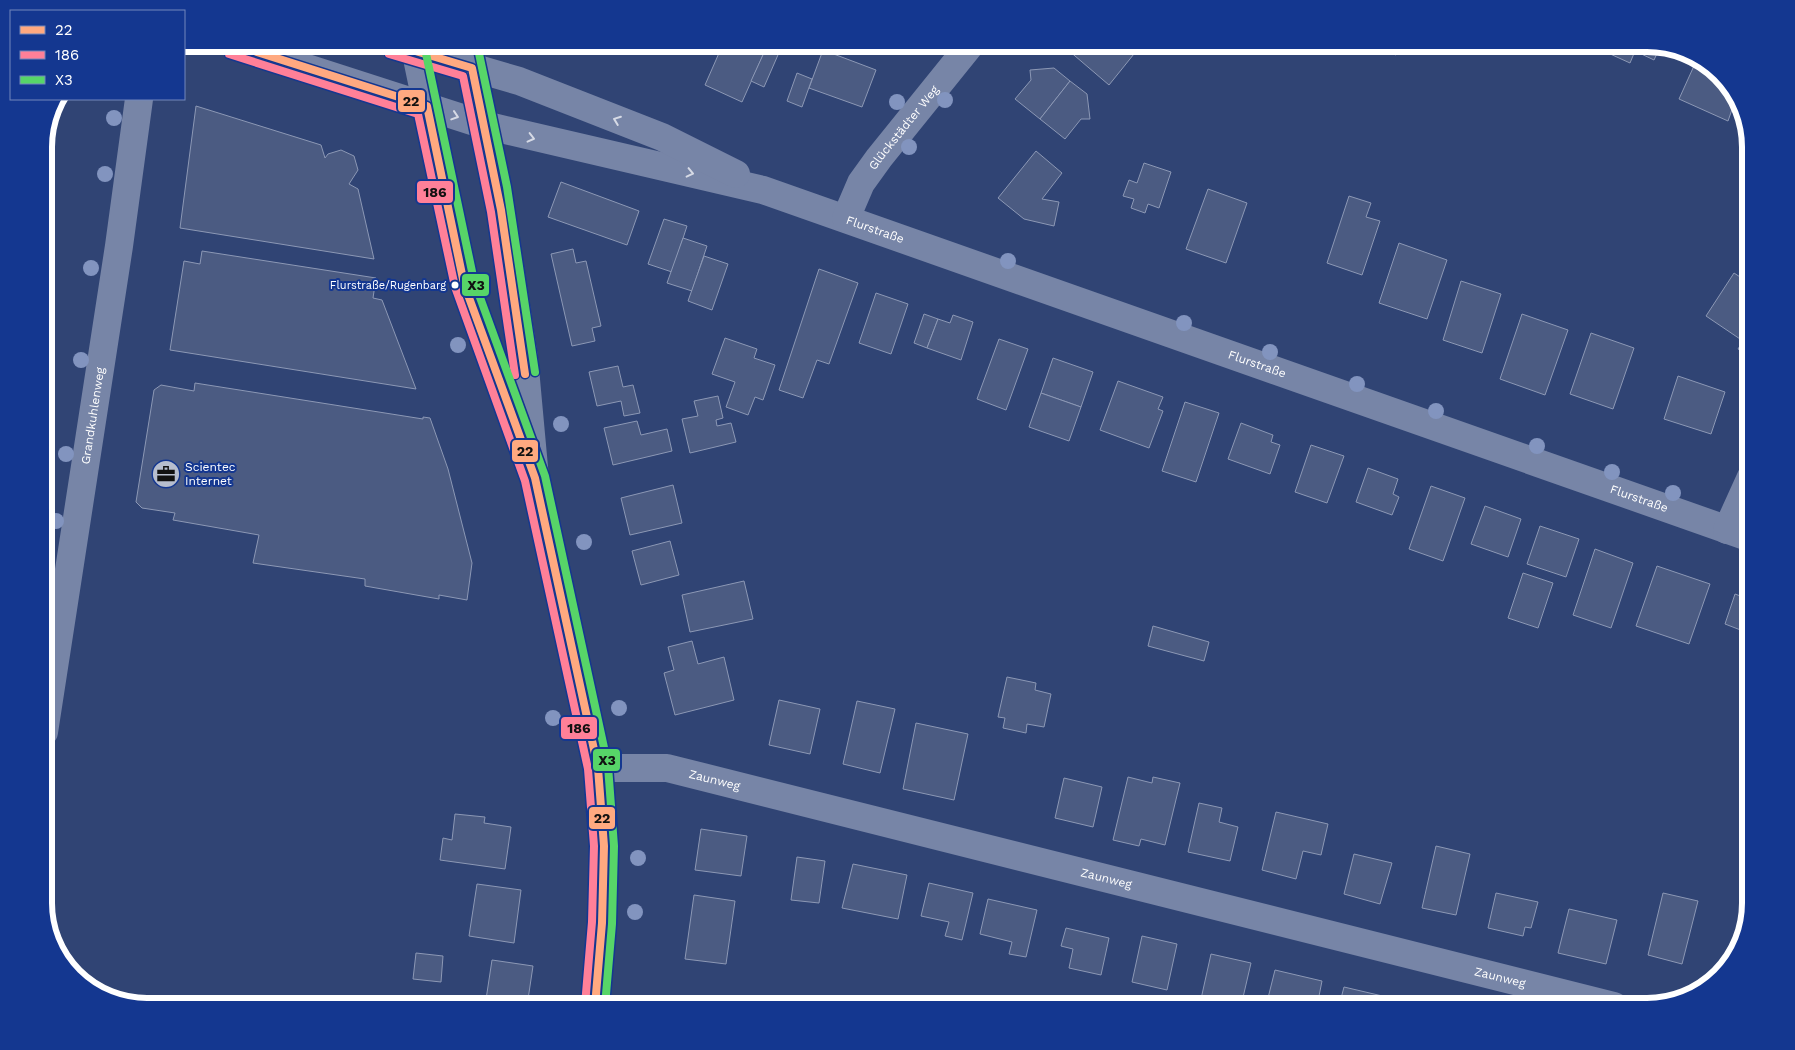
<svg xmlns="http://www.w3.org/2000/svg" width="1795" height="1050" font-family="'Work Sans',sans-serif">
<rect width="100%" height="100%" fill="#304474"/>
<g fill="#4b5b82" stroke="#8c98b5">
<path d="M674,44H692L686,53Z"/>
<path d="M723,44H739L763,55L742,102L705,85Z"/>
<path d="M768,44L781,48L764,87L751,81Z"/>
<path d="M1061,44H1142L1109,85Z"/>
<path d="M1371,44H1401L1396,55Z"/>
<path d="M1599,44H1648L1660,47L1654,60L1635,51L1630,63L1597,48Z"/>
<path d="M823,50L876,70L862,107L809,88Z"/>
<path d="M1698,57L1737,95L1728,121L1679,99Z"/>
<path d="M1054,68L1070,81L1040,119L1015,99L1031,80L1030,70Z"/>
<path d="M797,73L812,79L802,107L787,101Z"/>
<path d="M1070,81L1087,94L1090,119H1081L1065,139L1040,119Z"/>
<path d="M196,106L321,145L325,158L328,154L341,150L354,156L358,170L349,184L358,189L374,259L180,228Z"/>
<path d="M1036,151L1062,173L1042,199L1059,202L1054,226L1024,219L998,198Z"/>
<path d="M1144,163L1171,172L1159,208L1148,204L1145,213L1131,208L1134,199L1123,196L1129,180L1137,183Z"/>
<path d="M561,182L639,211L627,245L548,217Z"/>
<path d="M1208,189L1247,203L1226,263L1186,249Z"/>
<path d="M1349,196L1371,203L1366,217L1380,221L1362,275L1327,263Z"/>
<path d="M664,219L687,226L672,272L648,264Z"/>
<path d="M683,238L707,246L692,291L667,283Z"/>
<path d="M1399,243L1447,260L1427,319L1379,303Z"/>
<path d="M573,249L576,263L586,261L601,326L592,328L595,341L572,346L551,254Z"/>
<path d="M202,251L376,278L373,298L382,300L416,389L170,350L184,261L200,264Z"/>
<path d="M704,256L728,264L712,310L688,301Z"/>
<path d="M819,269L858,283L829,364L817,360L803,398L779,390Z"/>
<path d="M1734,273L1751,284V357L1738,349L1743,341L1706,316Z"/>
<path d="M1461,281L1501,294L1482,353L1443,340Z"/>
<path d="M876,293L908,304L891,354L859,343Z"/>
<path d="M924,314L938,319L927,348L914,343Z"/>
<path d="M1522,314L1568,330L1545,395L1500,379Z"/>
<path d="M953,315L973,322L961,360L927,348L938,319L950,323Z"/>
<path d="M1591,333L1634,348L1613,409L1570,394Z"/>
<path d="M725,338L757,349L754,358L775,365L763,400L755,397L748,415L726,407L735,382L712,374Z"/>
<path d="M999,339L1028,349L1006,410L977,399Z"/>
<path d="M1053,358L1093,372L1081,407L1041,393Z"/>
<path d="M618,366L623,387L633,385L640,413L624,416L621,401L597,406L589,372Z"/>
<path d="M1678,376L1725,392L1711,434L1664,419Z"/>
<path d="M1118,381L1163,397L1158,409L1163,411L1149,448L1100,430Z"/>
<path d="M195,383L423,419V417L430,418L448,469L472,563L467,600L439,595V599L365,586V579L253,563L259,535L173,520L175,513L142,508L136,502L154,390L161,385L194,391Z"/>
<path d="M1041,393L1081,407L1069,441L1029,427Z"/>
<path d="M718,396L723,418L716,420L717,426L731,423L736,442L690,453L682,419L698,416L694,401Z"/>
<path d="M1185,402L1219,413L1196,482L1162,471Z"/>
<path d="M637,421L641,435L667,429L672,451L613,465L604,428Z"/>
<path d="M1241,423L1273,435L1271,442L1280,445L1270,474L1228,459Z"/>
<path d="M1311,445L1344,456L1327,503L1295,492Z"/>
<path d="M1368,468L1398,479L1393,494L1399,497L1392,515L1356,502Z"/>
<path d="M673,485L682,523L630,535L621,498Z"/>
<path d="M1431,486L1465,498L1443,561L1409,549Z"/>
<path d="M1485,506L1521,519L1508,557L1471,544Z"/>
<path d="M1540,526L1579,539L1566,577L1527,564Z"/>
<path d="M670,541L679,575L641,585L632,551Z"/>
<path d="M1595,549L1633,563L1611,628L1573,615Z"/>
<path d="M1657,566L1710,584L1689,644L1636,626Z"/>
<path d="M1523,573L1553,583L1538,628L1508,618Z"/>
<path d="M744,581L753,619L690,632L682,595Z"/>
<path d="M1735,594L1751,600V634L1725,624Z"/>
<path d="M1153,626L1209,642L1204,661L1148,646Z"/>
<path d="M692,641L698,664L724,657L734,700L675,715L664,673L674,670L668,647Z"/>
<path d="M1007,677L1036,683L1035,690L1051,694L1044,727L1027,724L1026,733L1003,728L1005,718L998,717Z"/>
<path d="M779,700L820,709L810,754L769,745Z"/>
<path d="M857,701L895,709L880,773L843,764Z"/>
<path d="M916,723L968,734L954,800L903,789Z"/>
<path d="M1128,777L1152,783L1153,777L1180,783L1165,845L1141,839L1139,846L1113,840Z"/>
<path d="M1064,778L1102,787L1093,827L1055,818Z"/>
<path d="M1199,803L1222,808L1219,822L1238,827L1230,861L1188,852Z"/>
<path d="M1276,812L1328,824L1321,855L1303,851L1296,879L1262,870Z"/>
<path d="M455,814L485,817L484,823L511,827L505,869L440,860L443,838L452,840Z"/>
<path d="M701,829L747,836L741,876L695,870Z"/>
<path d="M1436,846L1470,854L1456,915L1422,908Z"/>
<path d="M1354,854L1392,863L1380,904L1344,894Z"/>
<path d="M797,857L825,861L819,903L791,900Z"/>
<path d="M853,864L907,875L898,919L842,908Z"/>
<path d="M929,883L973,893L962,940L945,936L949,922L921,916Z"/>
<path d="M477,884L521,890L514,943L469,936Z"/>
<path d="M1496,893L1538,902L1531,928L1525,927L1523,936L1488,928Z"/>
<path d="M1663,893L1698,901L1682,964L1648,955Z"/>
<path d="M694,895L735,901L726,964L685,959Z"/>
<path d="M988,899L1037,910L1026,957L1009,954L1012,942L980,934Z"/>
<path d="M1745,901L1751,903L1738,954L1731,952Z"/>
<path d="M1569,909L1617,920L1606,964L1558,953Z"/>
<path d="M1066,928L1109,938L1101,975L1069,968L1073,949L1061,946Z"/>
<path d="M1142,936L1177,944L1167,990L1132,982Z"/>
<path d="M416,953L443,956L441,982L413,979Z"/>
<path d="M1211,954L1251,963L1241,1006L1201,999Z"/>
<path d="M492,960L533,966L527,1006H485Z"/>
<path d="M1275,970L1322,981L1317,1006H1266Z"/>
<path d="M1344,987L1391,998L1389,1006H1339Z"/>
</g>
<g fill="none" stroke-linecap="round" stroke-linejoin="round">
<g stroke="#7785a7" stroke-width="28">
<path id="s1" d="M232,44L484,125L763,190L1751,538"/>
<path d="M392,44L519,81L662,137L736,174"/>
<path id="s2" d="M846,218L861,183L879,158L971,44"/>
<path d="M1727,530L1751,477"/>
<path id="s3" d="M44,732L119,246L139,99"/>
<path id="s4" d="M598,768H667L1614,1006"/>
</g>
<g stroke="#7785a6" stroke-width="28">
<path d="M414,44L464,284L522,444"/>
<path d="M467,44L501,210L524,358L535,478L598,768L604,846L602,923L595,1006"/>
</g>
<defs>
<g id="bus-1">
<path d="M232,44L427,106L464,284L535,478L598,768L604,846L602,923L595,1006"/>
<path d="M392,44L472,68L501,210L525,374"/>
</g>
<g id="bus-2">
<path d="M229,54L418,114L455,287L525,481L588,769L594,846L592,922L585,1005"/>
<path d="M389,54L463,76L491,212L515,375"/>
</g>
<g id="bus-3">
<path d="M424,44L474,281L545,476L608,766L614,846L612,924L605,1006"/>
<path d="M477,44L507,187L535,372"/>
</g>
</defs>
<use href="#bus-1" stroke="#143790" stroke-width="11"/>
<use href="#bus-2" stroke="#143790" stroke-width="11"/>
<use href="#bus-3" stroke="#143790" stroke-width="11"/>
<use href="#bus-1" stroke="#ffa980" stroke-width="8"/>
<use href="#bus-2" stroke="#ff8098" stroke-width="8"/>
<use href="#bus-3" stroke="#57d568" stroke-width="8"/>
</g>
<g fill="#8294bf">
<circle cx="945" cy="100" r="8"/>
<circle cx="897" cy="102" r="8"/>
<circle cx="114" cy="118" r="8"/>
<circle cx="909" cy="147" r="8"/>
<circle cx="105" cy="174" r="8"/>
<circle cx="1008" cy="261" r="8"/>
<circle cx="91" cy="268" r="8"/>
<circle cx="1184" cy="323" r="8"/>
<circle cx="458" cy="345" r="8"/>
<circle cx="1270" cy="352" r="8"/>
<circle cx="81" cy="360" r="8"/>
<circle cx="1357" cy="384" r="8"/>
<circle cx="1436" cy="411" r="8"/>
<circle cx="561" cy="424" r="8"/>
<circle cx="1537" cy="446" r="8"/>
<circle cx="66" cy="454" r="8"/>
<circle cx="1612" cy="472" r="8"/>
<circle cx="1673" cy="493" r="8"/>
<circle cx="56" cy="521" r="8"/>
<circle cx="584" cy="542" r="8"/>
<circle cx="619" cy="708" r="8"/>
<circle cx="553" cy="718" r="8"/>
<circle cx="638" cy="858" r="8"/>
<circle cx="635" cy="912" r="8"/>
</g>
<defs><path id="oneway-chevron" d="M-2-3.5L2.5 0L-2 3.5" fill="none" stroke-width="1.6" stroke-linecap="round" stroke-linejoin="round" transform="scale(1.25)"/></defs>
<g stroke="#d6dae5">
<use href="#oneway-chevron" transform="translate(455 116) rotate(18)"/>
<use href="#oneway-chevron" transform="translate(617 120) rotate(-159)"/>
<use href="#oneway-chevron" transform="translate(531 138) rotate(14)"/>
<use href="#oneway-chevron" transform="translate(690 173) rotate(13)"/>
</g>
<defs>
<symbol id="office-disc" viewBox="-11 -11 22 22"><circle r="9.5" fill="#b7bece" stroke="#143790"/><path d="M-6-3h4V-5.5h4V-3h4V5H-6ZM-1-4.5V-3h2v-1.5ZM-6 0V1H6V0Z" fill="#111"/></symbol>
</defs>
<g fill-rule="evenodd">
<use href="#office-disc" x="150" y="458" width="32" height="32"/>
</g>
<circle fill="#fff" stroke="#143790" stroke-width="2" cx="455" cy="285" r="4.5"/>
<g text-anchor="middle" stroke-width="4" stroke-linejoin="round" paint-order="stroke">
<g font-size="11" fill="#fff" stroke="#143790" text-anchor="end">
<text x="446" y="289">Flurstraße/Rugenbarg</text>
</g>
<g font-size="12" fill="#fff" stroke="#143790">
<text dy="4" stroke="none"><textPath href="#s2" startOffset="108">Glückstädter Weg</textPath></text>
<text dy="4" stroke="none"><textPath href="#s1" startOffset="670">Flurstraße</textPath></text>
<text dy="4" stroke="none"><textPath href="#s1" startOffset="1075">Flurstraße</textPath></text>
<text dy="4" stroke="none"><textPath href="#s3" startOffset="320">Grandkuhlenweg</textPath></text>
<text dy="4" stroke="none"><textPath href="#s1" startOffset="1480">Flurstraße</textPath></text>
<text dy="4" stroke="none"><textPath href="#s4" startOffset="118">Zaunweg</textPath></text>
<text dy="4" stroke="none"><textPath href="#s4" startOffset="522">Zaunweg</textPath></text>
<text dy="4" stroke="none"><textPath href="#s4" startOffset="928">Zaunweg</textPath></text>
</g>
<g font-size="12" fill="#fff" stroke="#143790" text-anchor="start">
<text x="185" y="471">Scientec<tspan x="185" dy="14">Internet</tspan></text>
</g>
</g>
<path d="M0 0H1795V1050H0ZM147 52H1647A95 95 0 0 1 1742 147V903A95 95 0 0 1 1647 998H147A95 95 0 0 1 52 903V147A95 95 0 0 1 147 52Z" fill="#143790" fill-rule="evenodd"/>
<path fill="none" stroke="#fff" stroke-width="6" d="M147 52H1647A95 95 0 0 1 1742 147V903A95 95 0 0 1 1647 998H147A95 95 0 0 1 52 903V147A95 95 0 0 1 147 52Z"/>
<g stroke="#143790" stroke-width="2">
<rect x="397" y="89" width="29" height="24" rx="5" fill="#ffa980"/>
<rect x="416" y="180" width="38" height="24" rx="5" fill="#ff8098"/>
<rect x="461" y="273" width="29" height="24" rx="5" fill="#57d568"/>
<rect x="511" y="439" width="28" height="24" rx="5" fill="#ffa980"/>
<rect x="560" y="716" width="38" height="24" rx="5" fill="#ff8098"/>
<rect x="592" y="748" width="29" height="24" rx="5" fill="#57d568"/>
<rect x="588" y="806" width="28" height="24" rx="5" fill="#ffa980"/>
</g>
<g font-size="14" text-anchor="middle" font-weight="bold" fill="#111">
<text x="411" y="106">22</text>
<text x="435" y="197">186</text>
<text x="476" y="290">X3</text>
<text x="525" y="456">22</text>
<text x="579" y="733">186</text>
<text x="607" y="765">X3</text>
<text x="602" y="823">22</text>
</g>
<rect x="10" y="10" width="175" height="90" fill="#143790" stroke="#7287bc"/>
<rect x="20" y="26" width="25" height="8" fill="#ffa980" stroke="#7287bc"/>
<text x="55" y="35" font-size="15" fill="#ffffff">22</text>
<rect x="20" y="51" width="25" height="8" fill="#ff8098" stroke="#7287bc"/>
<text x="55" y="60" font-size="15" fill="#ffffff">186</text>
<rect x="20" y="76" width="25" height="8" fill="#57d568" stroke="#7287bc"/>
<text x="55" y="85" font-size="15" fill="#ffffff">X3</text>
</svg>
